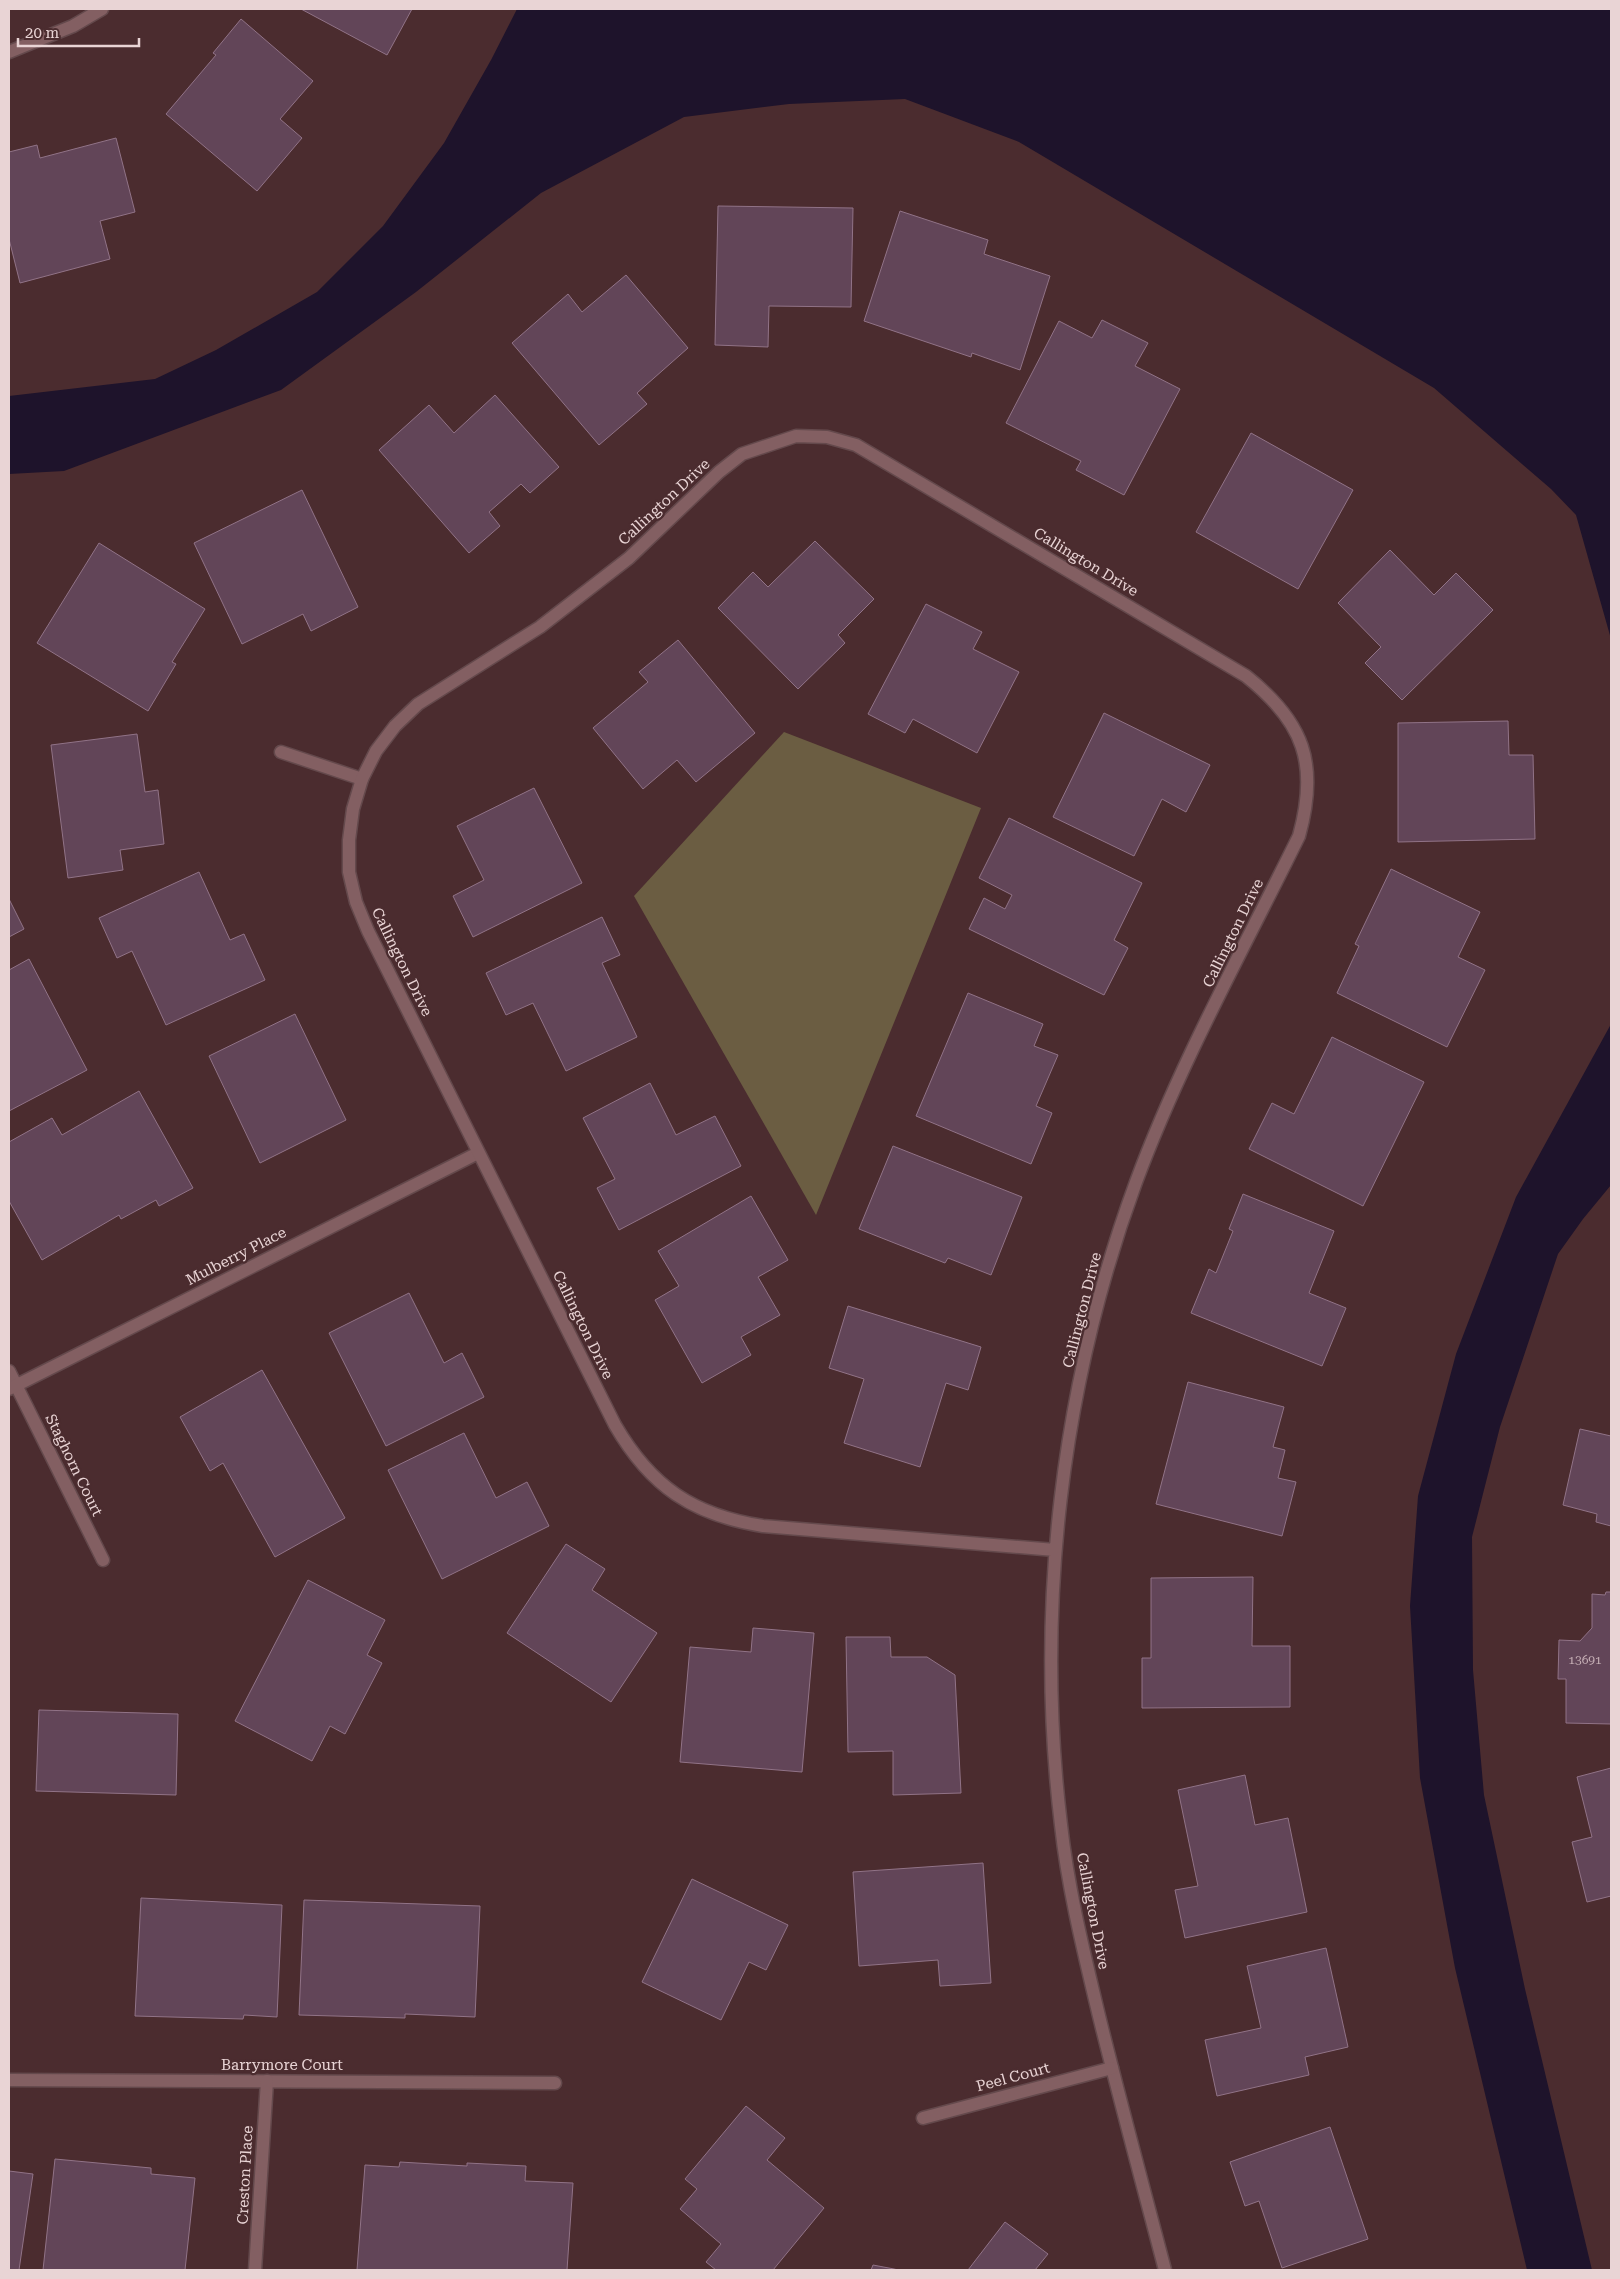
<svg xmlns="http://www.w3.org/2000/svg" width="1620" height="2279" font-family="'Roboto Serif',serif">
<rect width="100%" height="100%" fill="#4b2c2f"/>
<path fill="#6b5d42" d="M784,732L981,808L816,1215L634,896Z"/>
<g fill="#1e132b">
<path d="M517,9H1611V639L1576,515L1551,489L1434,388L1019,142L905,99L789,104L684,117L541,193L416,292L281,390L64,471L9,474V396L155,379L216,350L317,292L383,226L444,143L491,60Z"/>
<path d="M1611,1024V1185L1583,1219L1558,1254L1500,1427L1472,1537L1473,1670L1484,1795L1525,1989L1592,2270H1527L1455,1968L1420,1778L1410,1606L1418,1496L1456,1354L1516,1197Z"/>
</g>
<g fill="#624558" stroke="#917387">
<path d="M301,9H412L387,55Z"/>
<path d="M241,19L313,81L280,119L302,138L257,191L166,114L216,55L213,53Z"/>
<path d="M116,138L135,212L100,221L110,259L20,283L9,239V152L37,145L40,158Z"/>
<path d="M718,206L853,208L851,307L769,306L768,347L715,345Z"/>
<path d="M900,211L988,240L984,254L1050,276L1020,370L972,353L971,357L864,321Z"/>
<path d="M626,275L688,348L637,393L647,404L599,445L512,343L568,294L582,312Z"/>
<path d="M1102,320L1148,343L1135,366L1180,389L1124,495L1076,470L1081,461L1006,423L1059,321L1092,338Z"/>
<path d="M495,395L559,467L530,493L521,484L489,512L500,526L469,553L379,450L429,405L454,433Z"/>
<path d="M1251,433L1353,490L1298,589L1196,532Z"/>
<path d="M302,490L358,607L311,631L303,614L242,644L194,543Z"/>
<path d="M815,541L874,599L838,635L845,643L798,689L718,608L753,572L768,587Z"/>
<path d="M99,543L205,609L172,662L176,664L148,711L37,643Z"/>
<path d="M1390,550L1434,595L1456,573L1493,610L1402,700L1365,663L1381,647L1338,603Z"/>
<path d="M926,604L982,632L973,649L1019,672L977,753L913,719L905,733L868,714Z"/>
<path d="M678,640L755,733L696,782L677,760L643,789L593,728L648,682L639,672Z"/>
<path d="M1104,713L1210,765L1186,812L1162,799L1134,856L1053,817Z"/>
<path d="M1508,721L1509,755H1533L1535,839L1398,842V723Z"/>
<path d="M137,734L145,792L158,790L164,844L120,850L123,870L68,878L51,745Z"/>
<path d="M534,788L582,883L473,937L453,896L484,880L457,826Z"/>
<path d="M1009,818L1142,883L1114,940L1128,948L1104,995L969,929L984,898L1005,909L1012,895L979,878Z"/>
<path d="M1391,869L1480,912L1458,957L1485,970L1447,1047L1337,993L1359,946L1355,944Z"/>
<path d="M199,872L230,940L244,934L265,980L166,1025L132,951L117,958L99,918Z"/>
<path d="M9,899L24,929L9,937Z"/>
<path d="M602,917L620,955L602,963L637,1037L566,1071L533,1003L506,1015L486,973Z"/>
<path d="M29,959L87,1070L9,1111V970Z"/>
<path d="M968,993L1043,1024L1034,1046L1058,1055L1036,1106L1052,1113L1031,1164L916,1116Z"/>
<path d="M295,1014L346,1120L260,1163L209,1056Z"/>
<path d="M1332,1037L1424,1082L1363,1206L1249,1149L1272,1103L1294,1114Z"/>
<path d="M650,1083L676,1135L715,1116L741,1166L619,1230L597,1188L615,1179L583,1118Z"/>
<path d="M139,1091L193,1188L159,1206L156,1200L121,1219L119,1215L42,1260L9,1201V1142L52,1118L62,1135Z"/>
<path d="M893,1146L1022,1197L991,1275L948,1258L945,1263L859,1229Z"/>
<path d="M1243,1194L1334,1231L1309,1293L1346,1308L1322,1366L1191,1313L1209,1269L1216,1273L1233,1231L1229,1229Z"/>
<path d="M751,1196L788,1260L758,1277L780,1315L741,1337L751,1355L702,1383L655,1300L679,1286L658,1251Z"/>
<path d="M409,1293L444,1363L462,1353L484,1397L386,1446L329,1333Z"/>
<path d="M848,1306L981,1347L968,1390L946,1383L920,1467L844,1443L864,1379L829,1368Z"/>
<path d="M262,1370L345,1518L275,1557L223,1463L210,1471L180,1417Z"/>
<path d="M1188,1382L1284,1407L1273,1447L1285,1450L1278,1478L1296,1482L1282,1536L1156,1504Z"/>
<path d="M1580,1429L1611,1436V1526L1596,1522L1597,1514L1563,1505Z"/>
<path d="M464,1433L496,1498L527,1482L549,1526L442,1579L388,1470Z"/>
<path d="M566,1544L605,1569L592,1590L657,1633L611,1702L507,1633Z"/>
<path d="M1253,1577L1252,1646H1290V1707L1142,1708V1658H1151V1578Z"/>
<path d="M308,1580L385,1620L367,1655L382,1663L345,1734L330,1726L312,1761L235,1721Z"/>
<path d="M1606,1592H1611V1724L1566,1723V1679H1558L1559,1640L1580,1641L1592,1628V1594L1605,1595Z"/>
<path d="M753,1628L814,1633L802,1772L680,1762L690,1647L751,1652Z"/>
<path d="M846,1637H890L891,1657H927L955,1675L961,1793L893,1795V1751L848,1752Z"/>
<path d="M39,1710L178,1714L176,1795L36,1791Z"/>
<path d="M1611,1768V1896L1587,1902L1572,1842L1592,1837L1577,1777Z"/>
<path d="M1245,1775L1255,1825L1288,1818L1307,1912L1185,1938L1175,1890L1198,1886L1178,1790Z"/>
<path d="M983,1863L991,1983L940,1986L938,1960L859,1966L853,1872Z"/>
<path d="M692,1879L788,1925L766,1970L749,1962L721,2020L642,1982Z"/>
<path d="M141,1898L282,1905L277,2017L244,2015L243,2019L135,2016Z"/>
<path d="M304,1900L480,1906L475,2017L405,2014V2018L299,2015Z"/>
<path d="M1326,1948L1348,2047L1305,2057L1309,2075L1217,2096L1205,2040L1261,2028L1247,1966Z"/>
<path d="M746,2106L785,2138L767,2160L824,2208L773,2270H716L706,2262L721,2244L680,2209L697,2189L685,2179Z"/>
<path d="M1330,2127L1368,2239L1282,2268L1259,2201L1245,2206L1230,2162Z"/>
<path d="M55,2159L151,2168V2174L195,2178L185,2270H43Z"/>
<path d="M400,2162L467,2166V2163L526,2166L525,2181L573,2183L567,2270H357L365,2165L399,2167Z"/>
<path d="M9,2171L33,2174L19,2270H9Z"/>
<path d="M1005,2222L1048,2254L1035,2270H968Z"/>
<path d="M873,2265L894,2269L898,2270H871Z"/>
</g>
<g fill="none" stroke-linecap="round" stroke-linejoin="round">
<defs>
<g id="minor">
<path d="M9,52L73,26L102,9"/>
<path d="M281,752L362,779"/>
<path d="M9,1371L103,1560"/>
<path d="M9,1389L478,1153"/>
<path d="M1055,1550L763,1526C693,1515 651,1487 615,1425L368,931L356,902L349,872V840L353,809L362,779L376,751L395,726L418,704L540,627L629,558L719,472L742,454L796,436L827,437L856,445L1246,676C1304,722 1319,764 1299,836C1243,950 1180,1063 1136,1182C1061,1386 1035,1610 1061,1825C1068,1889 1084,1953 1099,2016C1120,2101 1143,2186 1165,2270"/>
<path d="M9,2080L555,2083"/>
<path d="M923,2118L1112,2068"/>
<path d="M255,2270L267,2081"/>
</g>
</defs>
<use href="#minor" stroke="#64494c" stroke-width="15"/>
<use href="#minor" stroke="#835f62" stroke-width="12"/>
</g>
<g text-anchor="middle" stroke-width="4.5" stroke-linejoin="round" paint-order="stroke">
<g font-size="12" fill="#c7b0b6">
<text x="1585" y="1664">13691</text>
</g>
<g font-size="15" fill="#e9d4d5" stroke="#4b2c2f">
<text transform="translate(664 502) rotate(-43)" y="5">Callington Drive</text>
<text transform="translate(1086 562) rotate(31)" y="5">Callington Drive</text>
<text transform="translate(1233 933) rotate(-64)" y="5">Callington Drive</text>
<text transform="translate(402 962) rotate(64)" y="5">Callington Drive</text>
<text transform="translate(236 1256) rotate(-27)" y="5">Mulberry Place</text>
<text transform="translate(1082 1310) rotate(-76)" y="5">Callington Drive</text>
<text transform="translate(583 1325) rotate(64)" y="5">Callington Drive</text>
<text transform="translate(74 1465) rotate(64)" y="5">Staghorn Court</text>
<text transform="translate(1093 1911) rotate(79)" y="5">Callington Drive</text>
<text x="282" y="2070">Barrymore Court</text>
<text transform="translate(1013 2077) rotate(-15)" y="5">Peel Court</text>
<text transform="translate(245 2175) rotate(-87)" y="5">Creston Place</text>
</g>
</g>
<rect width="1620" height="2279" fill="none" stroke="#e9d4d5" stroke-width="20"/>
<path d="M18 38v8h121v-8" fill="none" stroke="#e9d4d5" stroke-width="2.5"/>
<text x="25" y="38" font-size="15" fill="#e9d4d5" stroke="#4b2c2f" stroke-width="4" paint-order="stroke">20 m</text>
</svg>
